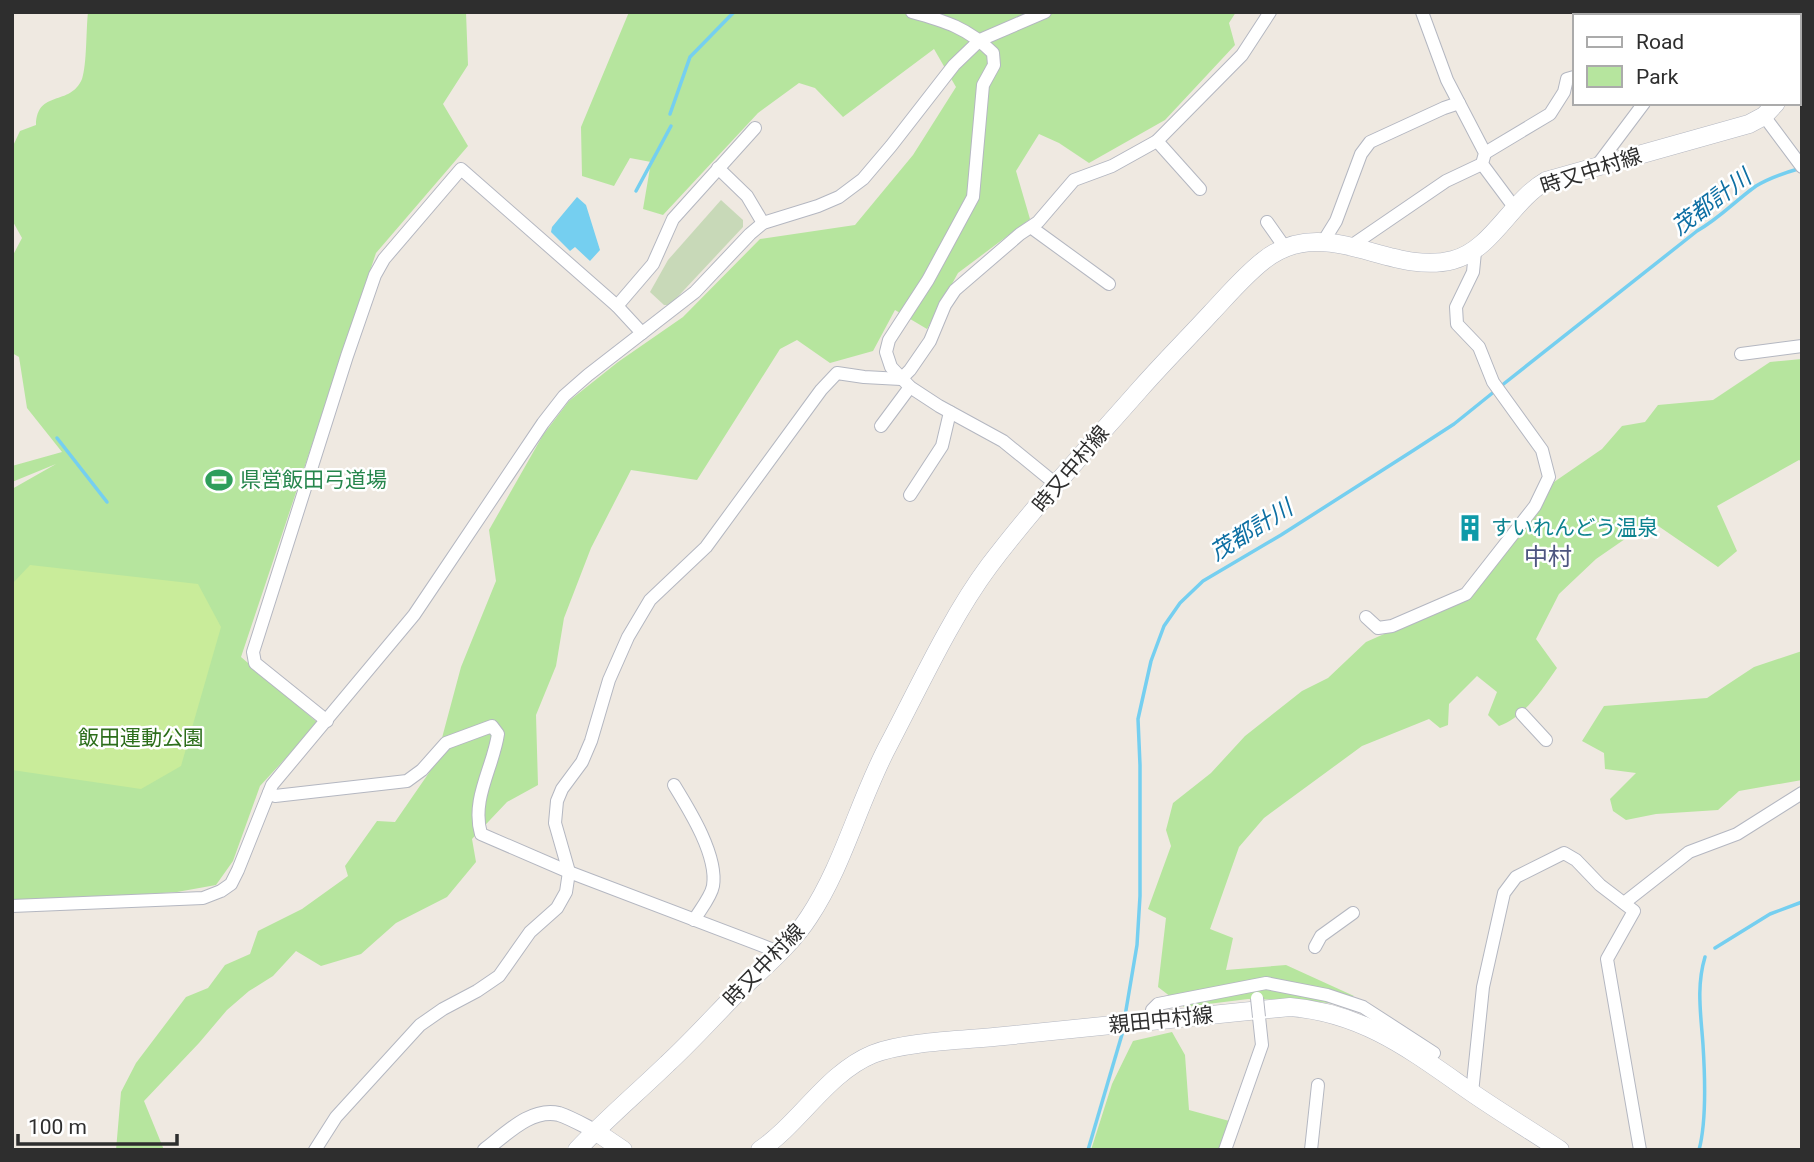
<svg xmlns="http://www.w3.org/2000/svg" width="1814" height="1162" font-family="Roboto,'Noto Sans JP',sans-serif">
<rect width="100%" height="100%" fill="#efe9e1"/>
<g fill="#b6e59e">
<path d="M88,12H466L468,65L443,104L468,146L376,253L241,657L318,723L260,786L233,861L216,885L177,892L12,903V489L56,464L12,482V466L62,452L27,408L19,357L12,353V257L22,238L12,220V148L20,131L36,125C37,89 70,107 82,79C87,65 86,29 88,12Z"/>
<path d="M629,12H1236L1229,23L1235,45L1165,120L1089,163L1059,143L1039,134L1016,171L1030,219L958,273L927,329L895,310L873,351L830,363L797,340L780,349L697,480L631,470L591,548L564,618L556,666L536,715L538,785L507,802L472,839L476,862L447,897L396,923L361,954L321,966L296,951L273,976L249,991L227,1010L199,1043L144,1101L164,1150H116L121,1092L136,1063L186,997L208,988L225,965L250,954L258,931L302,909L348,876L345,866L377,821L395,822L435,764L461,667L496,581L489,530L543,435L569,401L618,362L683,317L760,239L855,225L913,155L956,87L934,49L843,117L815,88L799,83L758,113L663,215L643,209L651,162L630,158L614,186L582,176L581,127Z"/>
<path d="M1802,359V462L1799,460L1717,506L1737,551L1718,567L1651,521L1596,559L1559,594L1536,639L1557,668C1541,691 1525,716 1499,726L1488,715L1497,692L1477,676L1449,704L1448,725L1440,728L1429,719L1362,746L1264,818L1239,847L1210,929L1233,938L1226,970L1286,965L1354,996L1336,1004L1303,1000L1248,999L1184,1007L1158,987L1166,918L1148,909L1171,846L1166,830L1173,803L1211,773L1245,736L1302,691L1328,678L1366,642L1468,597L1535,515L1554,482L1602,449L1622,426L1645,422L1658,405L1713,400L1770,362Z"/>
<path d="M1802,651V780L1739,791L1718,810L1656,814L1626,820L1613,811L1610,799L1636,773L1605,769L1604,753L1582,741L1604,706L1707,698L1754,667Z"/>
<path d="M1172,1032L1185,1055L1189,1110L1233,1122L1225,1150H1091L1112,1084L1133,1041Z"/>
</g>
<path fill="#c8d9b8" d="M721,200L743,220V227L670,305H664L650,292L668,260Z"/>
<path fill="#c9ec9a" d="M30,565L198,584L221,627L181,766L141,789L12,770V584Z"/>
<path fill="#75cff0" d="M577,197L586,205L600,250L590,261L575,247L570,251L551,232L552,227Z"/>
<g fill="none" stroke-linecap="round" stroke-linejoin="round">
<g stroke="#75cff0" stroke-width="3.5">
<path d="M670,114L690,57L734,12"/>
<path d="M636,191L671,126"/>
<path d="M1501,386L1697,231C1720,218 1735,201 1756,186C1769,178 1784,173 1798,169"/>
<path d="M57,438L107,502"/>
<path d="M1715,948L1770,914L1802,902"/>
<path d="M1125,1016L1137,945L1140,896V765L1138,719L1151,661L1164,626L1180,603L1203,581L1281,535L1414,450L1454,424L1495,391"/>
<path d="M1088,1150L1123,1031"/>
<path d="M1699,1150C1707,1120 1705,1076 1703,1045C1701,1015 1696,987 1705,957"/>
</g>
<defs>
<g id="minor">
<path d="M912,12C945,21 968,28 993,53L994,65L983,85L973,197L928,280L889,340L886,352L891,367L910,387L939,406L1003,441L1057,485"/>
<path d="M1422,12L1447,80L1485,153L1482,164L1514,207"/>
<path d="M1738,16L1741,12"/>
<path d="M1764,116L1802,167"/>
<path d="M1157,141L1200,189"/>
<path d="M1485,153L1550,114L1564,92L1567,79L1574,77"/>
<path d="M1596,167L1644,103"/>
<path d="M718,168L747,196L763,223"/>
<path d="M1267,222L1286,249"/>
<path d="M1032,228L1109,284"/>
<path d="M1323,242L1336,221L1361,154L1370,142L1444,108L1459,103"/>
<path d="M1351,246L1446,181L1482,164"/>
<path d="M617,306L653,264L673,219L755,128"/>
<path d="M1741,354L1802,346"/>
<path d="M881,426L910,387"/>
<path d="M910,495L942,446L950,412"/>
<path d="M1366,617L1378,628L1392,626L1466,594L1535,506L1549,477L1542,450L1493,382L1479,347L1457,324L1456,307L1473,272L1475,252"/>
<path d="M1522,714L1546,740"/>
<path d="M327,721L255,663L253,652L347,356L375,275L384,259L461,169L617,306L642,333"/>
<path d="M674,785C690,811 718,856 713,886C711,897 700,910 694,920"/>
<path d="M269,793L275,796L407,781L422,770L446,743L492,726L498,734C493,768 471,799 481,834L569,872L779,952"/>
<path d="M1624,903L1689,852L1737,834L1802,793"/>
<path d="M12,906L203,898L221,891L231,884L238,870L272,785L414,615L543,423L564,396L588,375L695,292L750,234L763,223L818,206L839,197L863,179L891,146L954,65L980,40L1045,12"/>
<path d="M1315,947L1321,936L1353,913"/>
<path d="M1151,1021L1152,1010L1158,1004L1266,983L1327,995L1363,1007L1434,1053"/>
<path d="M1472,1093L1483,987L1504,893L1516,877L1564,853L1576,860L1600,885L1634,911L1607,959L1640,1150"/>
<path d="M315,1150L336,1117L420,1025L443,1009L477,991L499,976L530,932L557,908L566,892L569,872L555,823L557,801L562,789L582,762L591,741L609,680L628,637L650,600L706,547L821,390L837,373L864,377L901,379L910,370L930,341L945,305L955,290L1020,234L1038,222L1074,180L1112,166L1157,141L1242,55L1270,12"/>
<path d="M1225,1150L1262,1045L1259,1017"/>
<path d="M1311,1150L1318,1085"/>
</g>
<path id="tertiary" d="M485,1150C505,1135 531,1107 559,1114C571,1118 583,1125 595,1131"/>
<g id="secondary">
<path d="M1798,82L1802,79"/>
<path d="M595,1131L623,1150"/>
<path d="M577,1150C605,1120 637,1093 667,1064C692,1041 715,1015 739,991C763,968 791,945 809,917C844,864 859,800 889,744C919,687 951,617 989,566C1036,504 1090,446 1141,388C1164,362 1188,338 1211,313C1228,295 1244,276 1263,261C1325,211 1389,277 1453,260C1492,250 1511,201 1546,181L1749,124L1764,116L1776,103"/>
<path d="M760,1150C801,1122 827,1073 873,1054C906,1041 968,1040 1004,1036C1099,1026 1194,1016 1290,1007C1364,1013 1412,1051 1471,1092C1500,1112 1530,1130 1560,1150"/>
</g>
</defs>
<use href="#minor" stroke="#b4b7c1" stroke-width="14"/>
<use href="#tertiary" stroke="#b4b7c1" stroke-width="16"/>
<use href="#secondary" stroke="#b4b7c1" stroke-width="19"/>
<use href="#minor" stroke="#fff" stroke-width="12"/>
<use href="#tertiary" stroke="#fff" stroke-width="14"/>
<use href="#secondary" stroke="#fff" stroke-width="18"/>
<defs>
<path id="minor-bridge" d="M1257,998L1259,1017"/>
</defs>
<use href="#minor-bridge" stroke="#b4b7c1" stroke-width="14" stroke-linecap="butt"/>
<use href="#minor-bridge" stroke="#fff" stroke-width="12"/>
</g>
<defs>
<symbol id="stadium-bare" viewBox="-9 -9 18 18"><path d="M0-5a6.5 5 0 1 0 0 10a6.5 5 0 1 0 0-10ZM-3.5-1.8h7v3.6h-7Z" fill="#2e9e5b" stroke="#fff" stroke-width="2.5" paint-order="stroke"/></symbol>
<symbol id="building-bare" viewBox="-9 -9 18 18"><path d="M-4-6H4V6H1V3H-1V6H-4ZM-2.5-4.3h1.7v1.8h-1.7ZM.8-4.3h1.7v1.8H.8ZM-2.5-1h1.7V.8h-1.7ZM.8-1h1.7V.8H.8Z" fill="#0f9aa8" stroke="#fff" stroke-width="2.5" paint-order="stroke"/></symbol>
</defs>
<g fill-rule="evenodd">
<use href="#stadium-bare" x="200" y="461" width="38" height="38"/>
<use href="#building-bare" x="1451" y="509" width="38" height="38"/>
</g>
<g text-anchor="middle" stroke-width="5" stroke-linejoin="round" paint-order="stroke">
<g font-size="21" fill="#2e2e2e" stroke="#fff">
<text transform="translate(1591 171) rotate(-18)" y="7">時又中村線</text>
<text transform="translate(1071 469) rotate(-50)" y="7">時又中村線</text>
<text transform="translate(764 965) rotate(-46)" y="7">時又中村線</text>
<text transform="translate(1161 1020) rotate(-6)" y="7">親田中村線</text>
</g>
<g font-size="21" fill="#27864d" stroke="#fff" text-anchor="start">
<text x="240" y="487">県営飯田弓道場</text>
</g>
<g font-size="21" fill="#0d838f" stroke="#fff" text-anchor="start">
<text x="1491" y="535">すいれんどう温泉</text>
</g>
<g font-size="21" fill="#2c6e1b" stroke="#fff">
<text x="141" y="745">飯田運動公園</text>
</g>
<g font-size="23" font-style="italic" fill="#0d6fa3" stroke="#fff">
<text transform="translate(1711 202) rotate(-37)" y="8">茂都計川</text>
<text transform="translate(1251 530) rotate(-32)" y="8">茂都計川</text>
</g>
<g font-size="24" fill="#4d5680" stroke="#fff">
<text x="1548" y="565">中村</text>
</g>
</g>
<rect width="1814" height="1162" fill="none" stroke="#2e2e2e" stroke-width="28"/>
<rect x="1573" y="14" width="228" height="91" fill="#ffffff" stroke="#ababab" stroke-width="2"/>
<rect x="1587" y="37" width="35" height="10" fill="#ffffff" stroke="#ababab" stroke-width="2"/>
<text x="1636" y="49" font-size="21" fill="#2e2e2e">Road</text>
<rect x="1587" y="66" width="35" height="21" fill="#b6e59e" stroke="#ababab" stroke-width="2"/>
<text x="1636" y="84" font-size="21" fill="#2e2e2e">Park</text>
<path d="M18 1134v10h159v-10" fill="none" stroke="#2e2e2e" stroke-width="3.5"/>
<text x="28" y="1134" font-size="21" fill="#2e2e2e" stroke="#ffffff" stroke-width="5" paint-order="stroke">100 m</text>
</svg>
